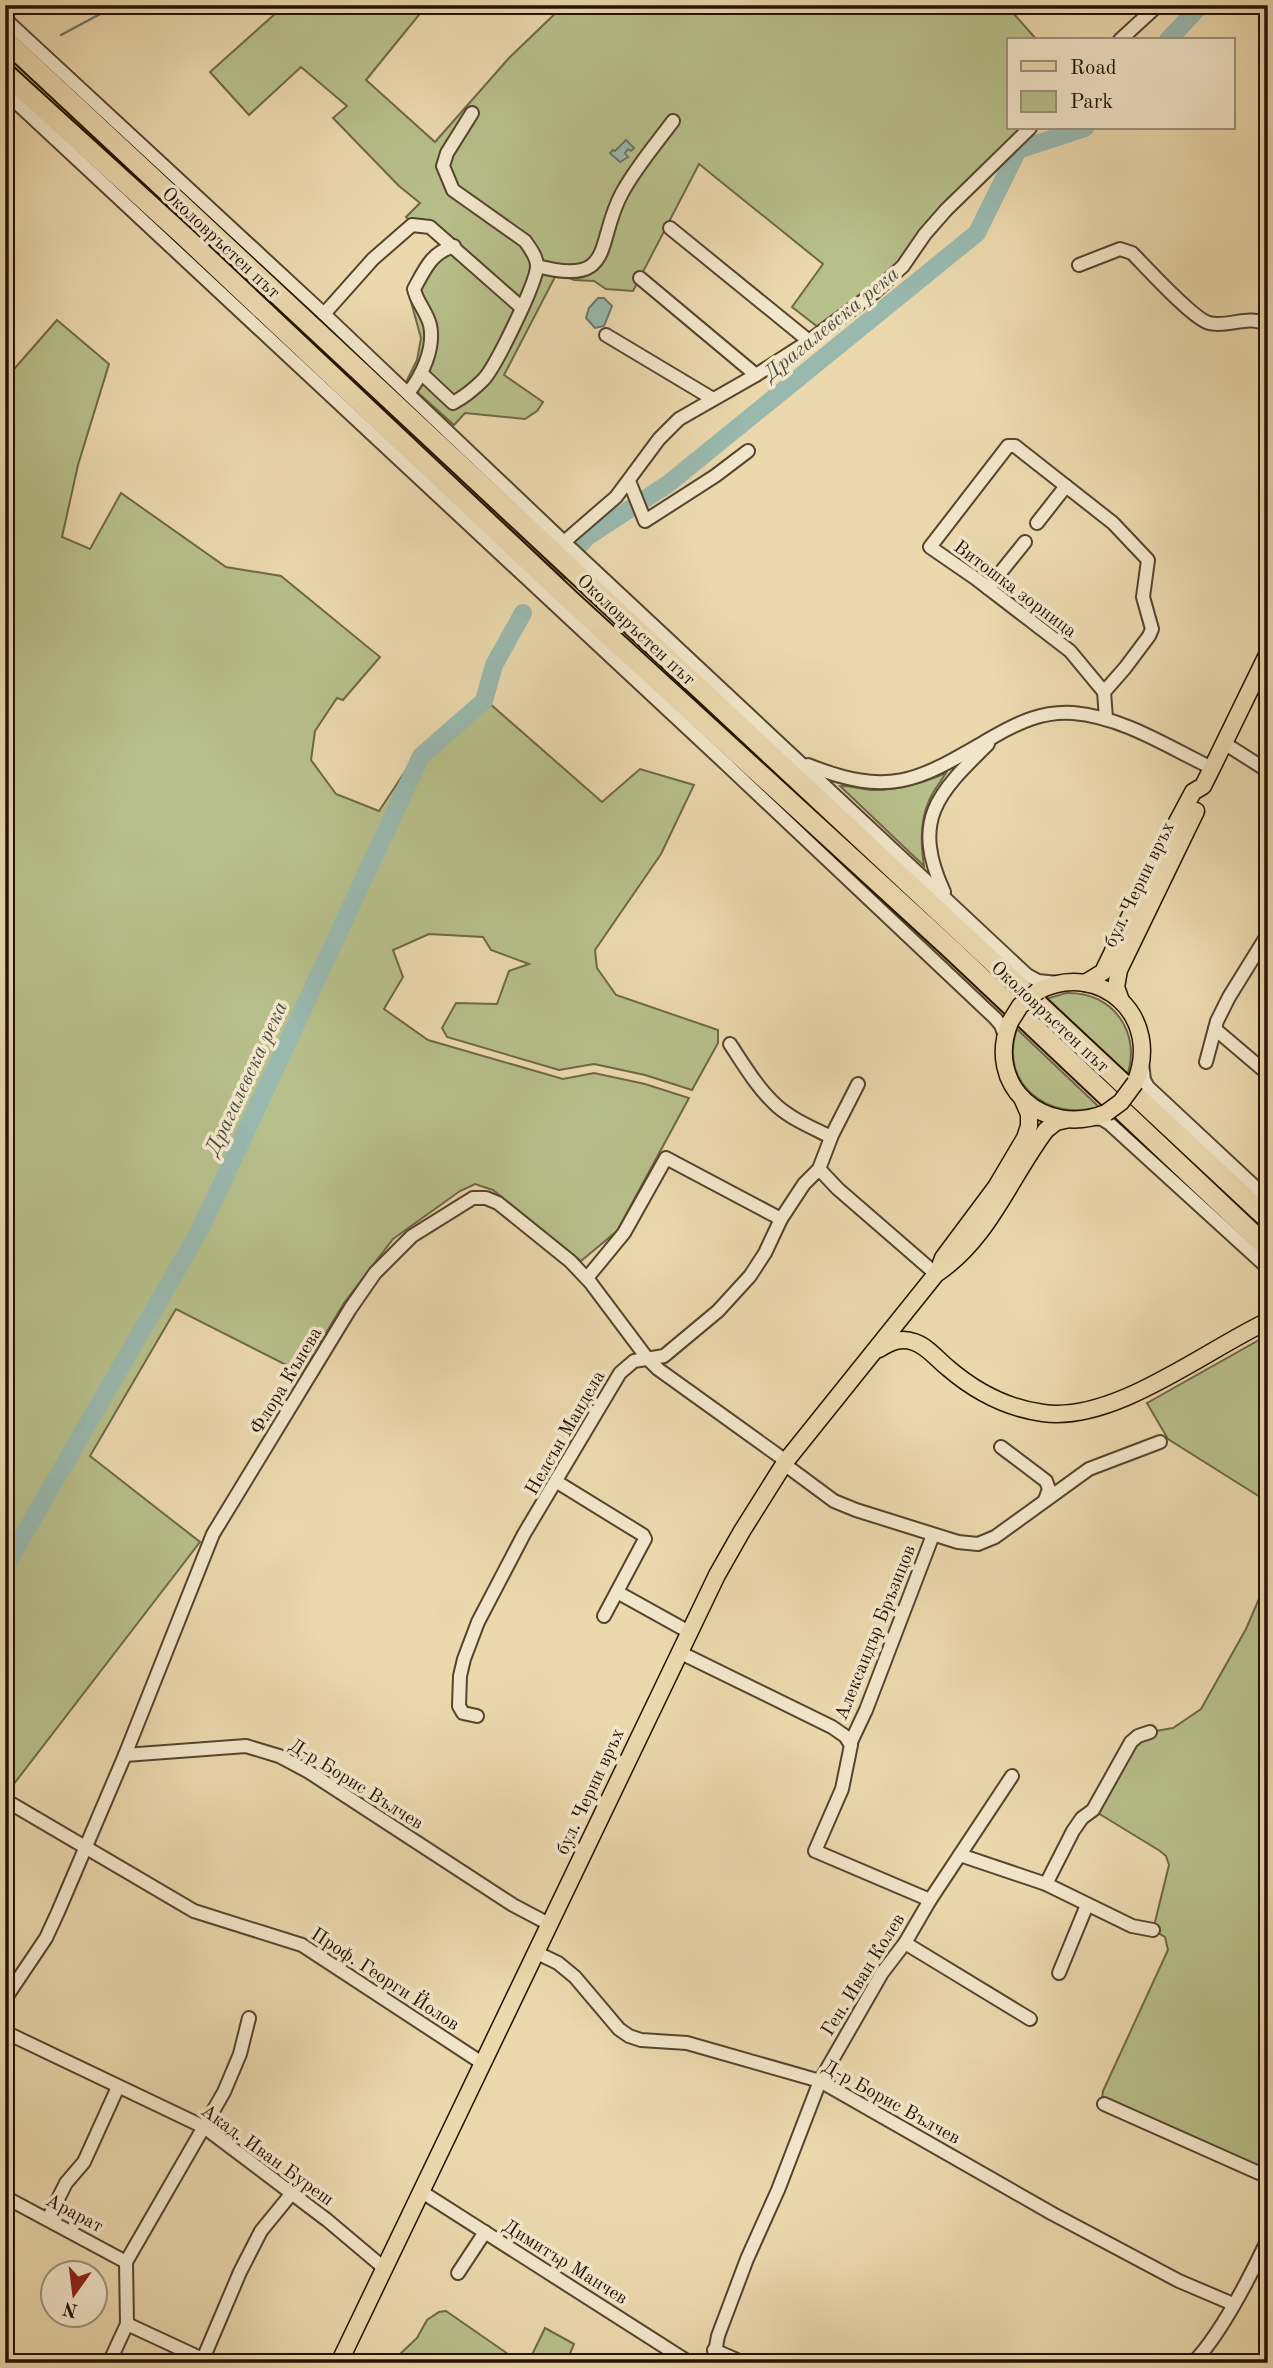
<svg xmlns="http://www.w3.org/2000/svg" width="1273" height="2368" font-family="'Old Standard TT',serif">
<rect width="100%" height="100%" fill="#ebd8ad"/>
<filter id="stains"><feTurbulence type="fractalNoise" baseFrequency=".00286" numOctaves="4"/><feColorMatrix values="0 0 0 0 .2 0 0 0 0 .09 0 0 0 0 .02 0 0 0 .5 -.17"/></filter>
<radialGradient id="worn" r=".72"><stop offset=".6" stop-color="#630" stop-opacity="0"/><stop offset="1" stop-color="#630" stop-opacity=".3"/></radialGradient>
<g fill="#b7bf8a" stroke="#6e6846" stroke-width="2">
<path d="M285,5H427L366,80L435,142L509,58L564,5H1006L1037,40H1009V128H1030L903,266L823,331L792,307L823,264L699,164L633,291L606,289L594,281L574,280L557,273L504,375L543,402L537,411L525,419L465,413L454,425L406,382L417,360L421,338L410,298L412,287L441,243L406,217L420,203L399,186L333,118L347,106L301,67L249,115L210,72Z"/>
<path d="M5,53L567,576L564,579L5,59Z"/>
<path d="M114,124L408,397L450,443L149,161Z"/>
<path d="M57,320L109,364L78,465L62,537L90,549L121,493L226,567L281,576L380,657L343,700L337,698L315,731L311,760L336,794L379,811L422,746L480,695L602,802L640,769L694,785L661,854L595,950L597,968L616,995L718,1030V1043L692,1090L645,1075L594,1064L559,1070L447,1037L442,1028L456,1003L497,1004L509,971L529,964L491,950L483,937L429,934L393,950L403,977L384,1009L428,1040L563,1079L594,1073L645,1084L689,1098L617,1231L581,1261L493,1190L475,1184L460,1191L393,1239L344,1303L302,1373L176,1309L90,1456L200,1542L10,1789L5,1786V371L15,368Z"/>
<path d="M946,773C943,778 938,785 934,791C920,814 920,840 924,866L840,786C848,785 861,789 871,790C898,791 922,783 946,773Z"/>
<path d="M1066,993C1112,991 1142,1032 1127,1076L1046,999Z"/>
<path d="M1017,1029L1099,1107C1049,1122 998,1084 1017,1029Z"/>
<path d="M1268,1335V1502L1168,1439L1147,1403Z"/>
<path d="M1268,1578V2177L1102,2100L1103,2091L1168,1950L1165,1937L1153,1930L1169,1865L1166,1856L1160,1851L1093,1810L1117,1764L1150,1732L1173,1728L1201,1709L1246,1629Z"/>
<path d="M446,2311L521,2363H397L398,2356L417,2338L427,2320L439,2312Z"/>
<path d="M545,2328L574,2344L566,2363H528Z"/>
</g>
<g fill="#99b9af" stroke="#6b766a" stroke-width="2">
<path d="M626,140L634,148L631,151L628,149L625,153L628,157L620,162L610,153L613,150L615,151Z"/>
<path d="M598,298H604L612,306L604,326L595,328L586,318L589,308Z"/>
</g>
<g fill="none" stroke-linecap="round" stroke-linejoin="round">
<path stroke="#6b766a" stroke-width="2.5" d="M61,35L117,5"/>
<g stroke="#99b9af" stroke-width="18">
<path d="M1168,40L1201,5"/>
<path d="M581,544L587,537L668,484L977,233L1018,150L1085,128"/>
<path d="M5,1567L200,1230L421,756L484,701L494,665L523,613"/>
</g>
<defs>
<g id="minor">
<path d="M5,19L324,314L564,542L1027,975L1038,981L1058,983"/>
<path d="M1120,40L1158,5"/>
<path d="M5,92L727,765L995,1018L1001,1025L1005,1036"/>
<path d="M670,228L809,341"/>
<path d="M1079,265L1120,249L1132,253C1146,267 1193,319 1209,323C1229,328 1250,313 1268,326"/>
<path d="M537,266C617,287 595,242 622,193C636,167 656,144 673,121"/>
<path d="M640,278L756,375"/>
<path d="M324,314L373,259L412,225L430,227L522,308"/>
<path d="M606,335L713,399"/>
<path d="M421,373L453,403C464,397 473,390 483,380C495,368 537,282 537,266C537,257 530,248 525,241L453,190L443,166L447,153L472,113"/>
<path d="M408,393C422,376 435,348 430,325C427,312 416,301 414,289C425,269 431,253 454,246"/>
<path d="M1008,446H1015L1113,523L1148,560L1143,597L1152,629L1149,636L1125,668L1104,692L1070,651L975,578L930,547Z"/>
<path d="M629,481L645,521L715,476L748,451"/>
<path d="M1037,523L1066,486"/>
<path d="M564,542L616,497L659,439L679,419L756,375L809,341L875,292L903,266L925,234L946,210L1030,128"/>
<path d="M988,588L1025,542"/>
<path d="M1104,692L1106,718"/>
<path d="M1224,743L1268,771"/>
<path d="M808,765C893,799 920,779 993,737C1019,722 1043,711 1073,713C1123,717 1168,747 1212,768"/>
<path d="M944,892C911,820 937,794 988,744"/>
<path d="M1215,1029L1268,1074"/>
<path d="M730,1044C744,1065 758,1089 777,1106C793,1120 813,1128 831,1137"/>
<path d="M1206,1062L1217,1021L1229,997L1268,934"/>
<path d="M1142,1063L1144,1080L1148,1087L1268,1199"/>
<path d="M1092,1118L1102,1119L1110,1124L1268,1268"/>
<path d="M819,1169L838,1189L936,1274"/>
<path d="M587,1278L624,1233L666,1158L781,1219"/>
<path d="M1001,1447L1046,1481L1049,1489L1045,1500"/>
<path d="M784,1464L834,1501L856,1510L958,1542L978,1544L995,1537L1089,1469L1160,1442"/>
<path d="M557,1482L643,1535L645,1539L604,1616"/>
<path d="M617,1592L689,1632"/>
<path d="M679,1652L832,1727L845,1736L851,1745L842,1789L815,1851L930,1900"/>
<path d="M477,1716L463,1713L459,1706L460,1676L464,1659L478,1622L524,1534L620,1373L634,1361L664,1356L718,1311L750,1276L765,1253L781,1219L804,1184L819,1169L832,1135L858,1084"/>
<path d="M850,1744L866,1710L933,1535"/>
<path d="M125,1755L246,1746L279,1756L309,1772L513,1905L549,1924"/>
<path d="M5,1800L194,1911L302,1945L482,2063"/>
<path d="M960,1855L1046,1884L1132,1926L1153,1930"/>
<path d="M1046,1884L1073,1831L1082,1818L1093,1810L1131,1742L1138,1736L1150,1732"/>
<path d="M905,1943L1030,2019"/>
<path d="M535,1952L558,1963L575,1977L619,2029L629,2036L641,2040L687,2043L820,2081L1053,2214L1179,2281L1233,2304"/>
<path d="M1059,1973L1087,1905"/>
<path d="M5,1999L46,1938L58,1912L125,1755L213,1534L350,1309L375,1273L412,1236L473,1198H486L498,1203L570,1261L590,1282L647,1358L658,1369L786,1461"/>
<path d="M5,2032L204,2127L327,2220L384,2268"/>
<path d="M1104,2104L1268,2177"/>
<path d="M422,2192L690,2363"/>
<path d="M5,2197L126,2262"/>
<path d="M48,2219L66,2183L84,2162L118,2087"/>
<path d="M458,2273L485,2232"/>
<path d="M127,2324L211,2363"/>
<path d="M714,2350L744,2363"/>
<path d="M203,2359L240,2272L261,2231L292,2193"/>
<path d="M109,2363L127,2324L126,2262L224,2092L240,2054L249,2018"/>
<path d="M713,2363L718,2336L747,2259L778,2190L820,2081L882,1973L905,1943L930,1900L1012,1776"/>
<path d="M1193,2363C1222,2333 1250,2277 1268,2239"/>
</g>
<g id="major">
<path d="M1085,983L1103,972L1160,854L1193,792L1203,786L1212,768L1268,653"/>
<path d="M1038,991C1101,959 1163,1018 1135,1083"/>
<path d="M1121,1001L1116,987L1119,970L1196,811"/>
<path d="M1010,1022C984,1086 1044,1138 1106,1113"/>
<path d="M940,1266L943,1258L996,1187L1025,1138L1029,1126V1114L1022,1098"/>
<path d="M879,1349C890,1342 901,1337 914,1342C927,1346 937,1359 948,1368C976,1392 1006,1408 1043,1413C1114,1423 1204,1351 1268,1321"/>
<path d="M339,2363L717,1575L742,1531L786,1461L936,1274C989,1239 1009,1179 1046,1130L1056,1122L1065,1120"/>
</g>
<g id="highway">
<path d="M5,40L1268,1219"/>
<path d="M5,73L184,236L572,602L951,949L1268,1248"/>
</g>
</defs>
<use href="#minor" stroke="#56442d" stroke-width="16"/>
<use href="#major" stroke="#251202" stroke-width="19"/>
<use href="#highway" stroke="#251202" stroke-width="23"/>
<use href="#minor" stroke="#f2e6ca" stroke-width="12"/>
<use href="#major" stroke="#ebd8ad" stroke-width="16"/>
<use href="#highway" stroke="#ebd8ad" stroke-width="19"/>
<defs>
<g id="major-bridge">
<path d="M1010,1022L1020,1006L1038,991"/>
<path d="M1106,1113L1121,1102L1135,1083"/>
</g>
</defs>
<use href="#major-bridge" stroke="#251202" stroke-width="19" stroke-linecap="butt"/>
<use href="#major-bridge" stroke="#ebd8ad" stroke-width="16"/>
</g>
<g text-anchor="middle" stroke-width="7" stroke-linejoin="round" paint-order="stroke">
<g font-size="19" fill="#251202" stroke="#f2e6ca">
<text transform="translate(222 242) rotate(43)" y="7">Околовръстен път</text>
<text transform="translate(1016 588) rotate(37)" y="7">Витошка зорница</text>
<text transform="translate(637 629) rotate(43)" y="7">Околовръстен път</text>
<text transform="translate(1138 884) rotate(-64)" y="7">бул. Черни връх</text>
<text transform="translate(1051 1016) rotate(43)" y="7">Околовръстен път</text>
<text transform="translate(285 1380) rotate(-59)" y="7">Флора Кънева</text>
<text transform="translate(564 1432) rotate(-60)" y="7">Нелсън Мандела</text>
<text transform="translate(874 1632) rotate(-68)" y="7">Александър Бръзицов</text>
<text transform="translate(357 1783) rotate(32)" y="7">Д-р Борис Вълчев</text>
<text transform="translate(589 1791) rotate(-65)" y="7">бул. Черни връх</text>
<text transform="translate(862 1974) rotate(-58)" y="7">Ген. Иван Колев</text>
<text transform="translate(386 1978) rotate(33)" y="7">Проф. Георги Йолов</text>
<text transform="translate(892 2101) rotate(29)" y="7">Д-р Борис Вълчев</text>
<text transform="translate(268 2154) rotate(36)" y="7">Акад. Иван Буреш</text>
<text transform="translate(75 2212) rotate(28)" y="7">Арарат</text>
<text transform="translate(566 2261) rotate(32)" y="7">Димитър Манчев</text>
</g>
<g font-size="21" font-style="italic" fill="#4e4c3f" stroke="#f2e6ca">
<text transform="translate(831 323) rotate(-39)" y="7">Драгалевска река</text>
<text transform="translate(246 1078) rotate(-65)" y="7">Драгалевска река</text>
</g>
</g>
<rect width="1273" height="2368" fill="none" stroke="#ebd8ad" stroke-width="28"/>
<rect x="7" y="7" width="1259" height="2354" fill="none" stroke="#251202" stroke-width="3.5"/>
<rect x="14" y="14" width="1245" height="2340" fill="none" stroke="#251202" stroke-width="2"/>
<rect x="1007" y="38" width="228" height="91" fill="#f2e6ca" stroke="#a0917a" stroke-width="2"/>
<rect x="1021" y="61" width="35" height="10" fill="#ebd8ad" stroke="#a0917a" stroke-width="2"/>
<text x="1070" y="74" font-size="21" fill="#251202">Road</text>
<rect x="1021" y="91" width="35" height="21" fill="#b7bf8a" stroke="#a0917a" stroke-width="2"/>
<text x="1070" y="108" font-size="21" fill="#251202">Park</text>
<g transform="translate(74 2294) rotate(194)"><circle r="33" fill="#f2e6ca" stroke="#a0917a" stroke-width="2"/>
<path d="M0-5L12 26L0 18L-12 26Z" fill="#8f2418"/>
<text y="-10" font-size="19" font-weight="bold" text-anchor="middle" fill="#251202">N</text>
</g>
<rect width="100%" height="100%" filter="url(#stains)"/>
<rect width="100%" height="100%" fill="url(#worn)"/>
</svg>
